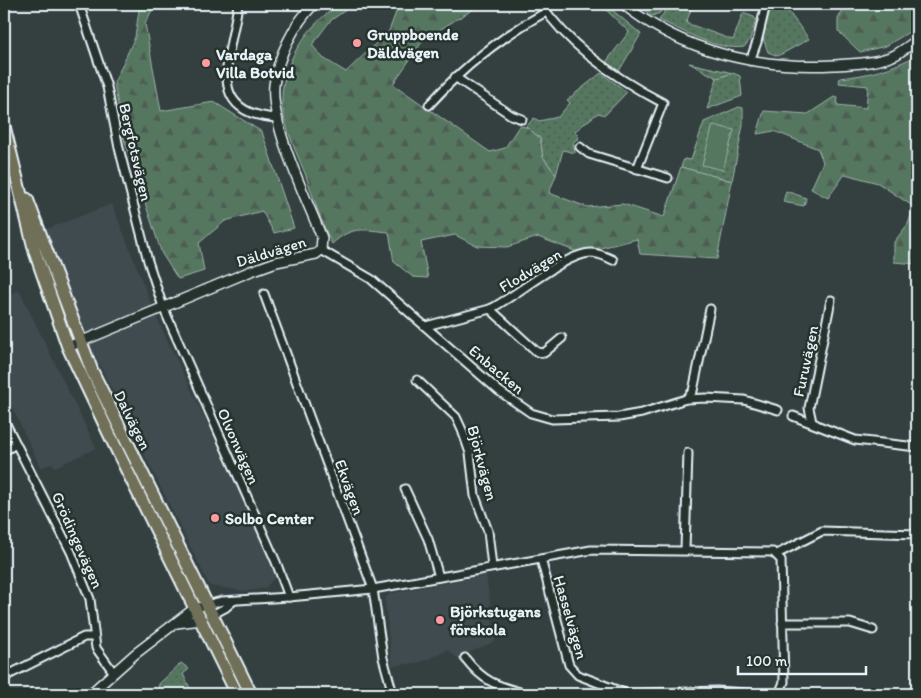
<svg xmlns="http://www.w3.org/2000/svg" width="921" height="698" font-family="Itim,sans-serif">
<defs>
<pattern id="grass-dots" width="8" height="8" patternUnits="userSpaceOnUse" patternTransform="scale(1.25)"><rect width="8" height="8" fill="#55765f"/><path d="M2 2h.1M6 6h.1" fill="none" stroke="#4d5d53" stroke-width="1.8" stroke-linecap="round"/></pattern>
<pattern id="forest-firs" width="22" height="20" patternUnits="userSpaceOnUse" patternTransform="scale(1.25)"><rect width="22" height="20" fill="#55765f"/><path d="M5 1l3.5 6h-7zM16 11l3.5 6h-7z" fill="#4d5d53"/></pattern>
<pattern id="park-crowns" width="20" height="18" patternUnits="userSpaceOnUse" patternTransform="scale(1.25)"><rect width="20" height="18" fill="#55765f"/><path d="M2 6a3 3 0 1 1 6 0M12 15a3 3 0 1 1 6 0" fill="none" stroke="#4d5d53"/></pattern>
</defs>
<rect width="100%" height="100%" fill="#344040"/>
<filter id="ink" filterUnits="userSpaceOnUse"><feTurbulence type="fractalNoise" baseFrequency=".02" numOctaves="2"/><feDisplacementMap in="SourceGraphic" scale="10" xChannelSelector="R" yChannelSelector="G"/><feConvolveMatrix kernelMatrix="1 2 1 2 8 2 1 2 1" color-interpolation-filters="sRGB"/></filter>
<g filter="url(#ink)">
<g fill="#404c50">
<path d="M112,204L157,319L271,556L276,576L265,588L247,591L210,586L90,345L45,230Z"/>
<path d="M19,290L96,448L55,467L52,463L41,468L4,390V310L7,308L4,297Z"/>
<path d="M486,575L495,641L457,658L448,650L421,662L392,666L385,599L389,594Z"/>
</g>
<g fill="url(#grass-dots)" stroke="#9eb4ac">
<path d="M600,4H605L641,34L619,71L606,62L629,32Z"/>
<path d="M637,4H665L660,13L652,16Z"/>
<path d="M670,4H693L686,23L733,40L743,13L754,17L756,20L750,40L744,47C717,51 684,31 659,20Z"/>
<path d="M771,4H786L788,11L809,39L778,56L768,52L763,38Z"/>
<path d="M601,73L627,92L605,115L598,113L575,131L579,138L573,142L575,153L563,150L556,175L543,157L540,138L526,127L534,118L539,121L558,117L570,103L567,100Z"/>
<path d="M733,73L740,76L742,96L707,109L717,78Z"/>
<path d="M739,107L743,108V125L732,181L681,167L684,159L691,160L704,122Z"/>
<path d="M181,663L189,669L183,674L193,694H157L159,684Z"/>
</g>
<g fill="url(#forest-firs)" stroke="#9eb4ac">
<path d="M140,4H155L145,24L161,111L214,102L262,132L294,228L274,233L262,211L225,221L199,243L204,271L178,279L162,254L124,139L114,83L135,37Z"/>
<path d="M340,4H354L330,21L312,45L323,58L346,72L389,31L399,4H482L424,39L393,84L490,152L505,148L519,126L526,127L540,138L543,157L556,175L549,193L587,207L623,204L664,217L681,167L732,181L717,259L640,254L637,239L580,253L538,237L507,247L477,246L455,235L421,242L428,278L413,277L394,262L389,232C364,230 352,225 332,244C321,223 314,199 306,176C297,153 282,124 282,99C282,62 309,23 340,4Z"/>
<path d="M846,4H917V27L886,46L860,52L838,31V19Z"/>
<path d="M917,55V264L894,262V242L908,224L914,207L878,183L845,174L828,198L811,189L823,162L818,149L774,131L757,134L764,111L808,114L834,97L838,98L837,105L866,108L868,86L839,83L840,78C869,75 892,69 917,55Z"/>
<path d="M689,63L733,73L717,78Z"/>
</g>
<path fill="url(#park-crowns)" stroke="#9eb4ac" d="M786,191L806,198L804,206L783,202Z"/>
<path fill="#55765f" stroke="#9eb4ac" d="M713,125L734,130L723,170L702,165Z"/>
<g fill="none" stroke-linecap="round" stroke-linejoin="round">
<defs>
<g id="minor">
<path d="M79,4L107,87L119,148L148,261L163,307L276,562L289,597"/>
<path d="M238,4C232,53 201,114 278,118"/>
<path d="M541,4C570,48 617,79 663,103L637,169"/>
<path d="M750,61L757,42L766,4"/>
<path d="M455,77L511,115L522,119"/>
<path d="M429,105C464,66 500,37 546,12"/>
<path d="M580,147L589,154L668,178"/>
<path d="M321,250L371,279L499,391L531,413L552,419L619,417L642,413L686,399L706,398L744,400L778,410"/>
<path d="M264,294L373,589L383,658L393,694"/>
<path d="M490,309C515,297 566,253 591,253C598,253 607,257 613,260"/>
<path d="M426,326L490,309L537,352L544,353L562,338"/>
<path d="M417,380L456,417L462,430L470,453L475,496L488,531L492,567"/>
<path d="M686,399L693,391L710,309"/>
<path d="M793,416L855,440L917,447"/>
<path d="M4,420L71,552L90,599L96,648L114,673"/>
<path d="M817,425L812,422L809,408L831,300"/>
<path d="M4,451L16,444"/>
<path d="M405,489L428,539L439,577"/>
<path d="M685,550L688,453"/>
<path d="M777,554L822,531L917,534"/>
<path d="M541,559L569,665L578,675L627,694L717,691L758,694"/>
<path d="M195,608L222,601L289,597L373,589L591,550L773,552L781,560L784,682L779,694"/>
<path d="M210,616L225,608L232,602"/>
<path d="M782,623H850L873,630"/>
<path d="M465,658C484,683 498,686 527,694"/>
<path d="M4,677L84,637H93"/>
<path d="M99,686L106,694"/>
</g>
<g id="tertiary">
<path d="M623,4C683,52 758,69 834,65C854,64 877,63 895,55C902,51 910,45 917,40"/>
<path d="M68,347L251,271L276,262L316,254L321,250L322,238C307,199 270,126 274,85C278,56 294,24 314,4"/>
<path d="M176,623L202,620"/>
<path d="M90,694L135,654L195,608"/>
</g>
<g id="primary">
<path d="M4,126L35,252L68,347L115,446L237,694"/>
<path d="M27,199L92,371L251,694"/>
</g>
</defs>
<use href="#minor" stroke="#e8f1f8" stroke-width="11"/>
<use href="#tertiary" stroke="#e8f1f8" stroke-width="12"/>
<use href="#primary" stroke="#e8f1f8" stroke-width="15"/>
<use href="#minor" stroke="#26332d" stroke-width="7"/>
<use href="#tertiary" stroke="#26332d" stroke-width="9"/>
<use href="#primary" stroke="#706f59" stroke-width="11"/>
</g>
</g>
<g fill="#ff9aa2" stroke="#26332d" stroke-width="2">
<circle cx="357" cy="43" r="5"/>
<circle cx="206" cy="63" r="5"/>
<circle cx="215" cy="518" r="5"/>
<circle cx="440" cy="620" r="5"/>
</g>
<g text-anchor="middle" stroke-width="5" stroke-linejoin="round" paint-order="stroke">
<g font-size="16" font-weight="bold" fill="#e8f1f8" stroke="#26332d" text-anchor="start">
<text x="367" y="40">Gruppboende<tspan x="367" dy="18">Däldvägen</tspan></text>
<text x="216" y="60">Vardaga<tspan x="216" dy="18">Villa Botvid</tspan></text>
<text x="225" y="524">Solbo Center</text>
<text x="450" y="617">Björkstugans<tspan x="450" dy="18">förskola</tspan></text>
</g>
<g font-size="16" fill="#e8f1f8" stroke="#26332d">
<text transform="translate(136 152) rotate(77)" y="6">Bergfotsvägen</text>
<text transform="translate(271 251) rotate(-17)" y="6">Däldvägen</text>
<text transform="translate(530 270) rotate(-31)" y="6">Flodvägen</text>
<text transform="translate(805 361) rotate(-78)" y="6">Furuvägen</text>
<text transform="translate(497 369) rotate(40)" y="6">Enbacken</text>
<text transform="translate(133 420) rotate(64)" y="6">Dalvägen</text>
<text transform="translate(239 446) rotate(66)" y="6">Olvonvägen</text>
<text transform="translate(483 463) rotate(75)" y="6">Björkvägen</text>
<text transform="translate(350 487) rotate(70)" y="6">Ekvägen</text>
<text transform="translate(78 540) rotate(66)" y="6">Grödingevägen</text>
<text transform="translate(571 617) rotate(74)" y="6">Hasselvägen</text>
</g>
</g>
<rect width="921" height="698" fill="none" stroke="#26332d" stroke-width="20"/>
<rect x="10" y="10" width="901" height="678" fill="none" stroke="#e8f1f8" stroke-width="2" filter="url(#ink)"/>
<path d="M738 666v8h128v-8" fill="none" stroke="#e8f1f8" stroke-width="2.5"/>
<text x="746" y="666" font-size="15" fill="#e8f1f8" stroke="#26332d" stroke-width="4" paint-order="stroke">100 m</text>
</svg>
